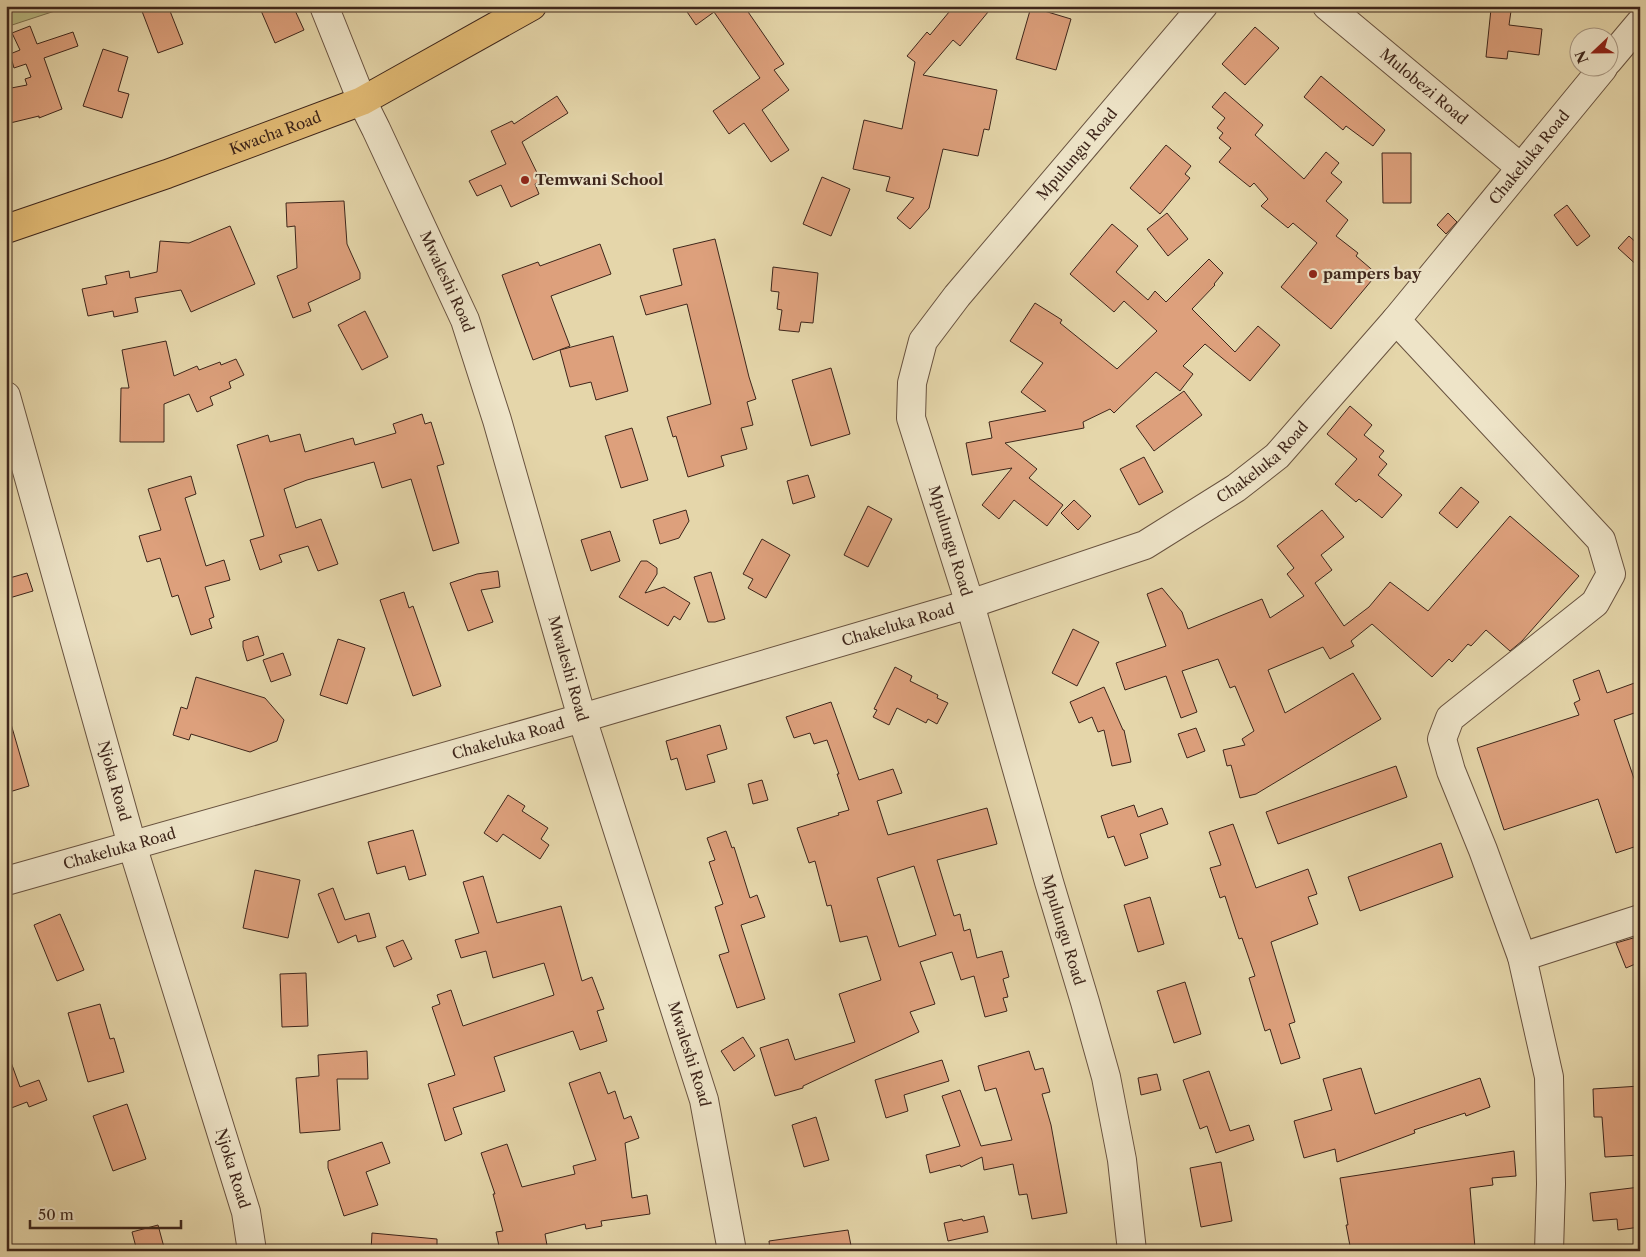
<svg xmlns="http://www.w3.org/2000/svg" width="1646" height="1257" font-family="'Libre Caslon Text',serif">
<rect width="100%" height="100%" fill="#e5d6aa"/>
<filter id="stains"><feTurbulence type="fractalNoise" baseFrequency=".004" numOctaves="4"/><feColorMatrix values="0 0 0 0 .2 0 0 0 0 .09 0 0 0 0 .02 0 0 0 .5 -.17"/></filter>
<radialGradient id="worn" r=".72"><stop offset=".6" stop-color="#630" stop-opacity="0"/><stop offset="1" stop-color="#630" stop-opacity=".3"/></radialGradient>
<path fill="#bbbc84" stroke="#7c7150" d="M6,6H70L6,27Z"/>
<g fill="#dda07c" stroke="#3e261b" fill-rule="evenodd">
<path d="M140,6H168L183,44L158,53Z"/>
<path d="M259,6H293L304,30L275,43Z"/>
<path d="M683,6H744L784,64L774,70L789,90L762,110L789,150L771,162L744,123L729,134L713,111L760,78L714,12L696,25Z"/>
<path d="M954,6H993L960,46L953,40L923,75L997,90L989,130L984,129L978,156L943,149L929,208L910,229L897,218L914,198L886,191L890,177L853,169L864,120L902,129L915,62L907,56L927,32L930,35Z"/>
<path d="M1031,7L1071,19L1056,70L1016,59Z"/>
<path d="M1491,9L1511,11L1509,25L1542,29L1539,55L1508,51L1507,59L1486,57Z"/>
<path d="M30,26L37,44L73,32L78,46L44,58L62,109L39,118V116L6,124V89L27,85L25,79L31,77L26,64L14,68L10,54L20,50L12,33Z"/>
<path d="M1255,27L1279,48L1245,85L1222,64Z"/>
<path d="M103,49L128,57L118,91L129,94L122,118L83,106Z"/>
<path d="M1321,76L1385,130L1373,146L1346,126L1343,130L1304,97Z"/>
<path d="M1225,92L1263,125L1255,135L1304,179L1326,152L1339,163L1331,173L1342,182L1326,201L1348,220L1336,236L1358,253L1356,256L1377,274L1331,329L1281,287L1317,243L1293,223L1288,228L1261,206L1268,199L1254,183L1250,187L1219,162L1231,148L1219,138L1223,133L1217,128L1225,118L1212,107Z"/>
<path d="M557,96L568,113L522,142L541,181L535,184L539,194L511,207L501,185L477,196L469,181L506,164L491,131L512,121L514,124Z"/>
<path d="M1166,145L1191,166L1185,174L1190,178L1160,214L1130,188Z"/>
<path d="M1382,153H1411V203H1383Z"/>
<path d="M822,177L850,189L831,236L803,224Z"/>
<path d="M344,201L347,244L360,273V279L308,303L311,311L293,318L277,276L297,268L295,226L287,227L286,203Z"/>
<path d="M1567,205L1590,236L1577,246L1554,215Z"/>
<path d="M1167,213L1188,239L1168,256L1147,229Z"/>
<path d="M1448,213L1457,222L1446,234L1437,225Z"/>
<path d="M1112,224L1138,246L1116,272L1148,300L1155,291L1166,302L1209,259L1223,273L1214,284L1215,285L1192,309L1235,352L1258,326L1280,345L1250,381L1205,344L1183,366L1193,374L1180,391L1156,372L1114,413L1110,409L1083,422L1084,428L1005,443L1037,469L1029,478L1063,505L1047,526L1014,500L999,519L982,505L1012,468L972,475L966,443L992,438L989,422L1046,411L1021,392L1043,363L1010,341L1035,303L1062,320L1060,323L1117,369L1157,331L1124,301L1114,312L1070,274Z"/>
<path d="M230,226L255,284L191,312L181,290L135,298L138,312L114,317L113,311L88,316L82,289L107,284L105,276L129,271L130,278L157,272L160,241L189,243Z"/>
<path d="M1629,236L1640,246V268L1618,248Z"/>
<path d="M715,239L749,377L756,399L747,402L753,425L741,428L747,449L721,456L724,466L688,477L676,436L673,437L667,417L711,404L687,304L646,315L640,296L682,285L673,249Z"/>
<path d="M600,244L611,274L551,296L570,346L533,360L502,275L538,262L540,266Z"/>
<path d="M773,267L818,273L813,323L801,322L799,332L779,330L782,310L777,309L779,292L771,291Z"/>
<path d="M365,311L388,357L362,370L338,325Z"/>
<path d="M613,336L628,391L596,400L591,382L570,387L560,350Z"/>
<path d="M166,341L174,376L197,366L199,370L220,362L221,365L236,359L244,375L229,382L231,388L210,397L213,405L197,412L189,394L164,404V442H120L121,388H129L122,350Z"/>
<path d="M831,368L850,434L811,446L792,380Z"/>
<path d="M1184,391L1202,415L1154,451L1136,426Z"/>
<path d="M1350,406L1372,425L1364,435L1384,451L1379,457L1387,464L1378,475L1402,495L1382,518L1359,499L1356,502L1335,484L1357,459L1327,434Z"/>
<path d="M422,414L425,424L431,422L444,464L437,466L459,543L433,551L411,479L382,488L374,462L307,480L284,489L296,528L321,519L338,564L318,571L308,546L279,555L282,562L260,570L250,540L264,536L237,445L268,435L270,442L300,434L305,452L353,438L355,445L396,433L393,424Z"/>
<path d="M632,428L648,480L621,488L605,436Z"/>
<path d="M1144,457L1163,492L1139,505L1120,469Z"/>
<path d="M808,475L815,497L793,504L787,481Z"/>
<path d="M191,476L196,494L185,498L206,566L224,560L230,580L205,587L214,617L209,619L212,628L191,635L178,595L172,597L160,558L147,562L139,536L161,530L148,489Z"/>
<path d="M1461,487L1479,502L1457,528L1439,513Z"/>
<path d="M1074,500L1091,516L1078,530L1061,513Z"/>
<path d="M868,506L892,519L868,567L844,555Z"/>
<path d="M686,510L689,521L679,538L660,544L653,520Z"/>
<path d="M1322,510L1344,537L1321,555L1332,570L1315,583L1344,626L1369,607L1390,582L1428,611L1510,516L1579,576L1522,641L1510,651L1486,630L1471,646L1468,644L1452,662L1449,659L1432,677L1372,624L1351,641L1354,646L1330,659L1323,647L1268,670L1285,713L1353,673L1381,719L1256,794L1240,798L1231,765L1227,766L1223,750L1245,745L1242,739L1254,731L1235,686L1230,688L1218,659L1182,671L1197,712L1181,718L1166,676L1125,690L1116,663L1166,646L1147,594L1162,588L1182,612L1188,629L1262,599L1270,618L1304,596L1287,574L1294,568L1277,546Z"/>
<path d="M610,531L620,561L591,571L581,540Z"/>
<path d="M762,539L790,555L766,598L748,588L753,579L743,574Z"/>
<path d="M641,561H647L657,568V574L645,593L664,587L690,603L680,620L674,616L668,626L619,597Z"/>
<path d="M498,571L500,587L481,590L493,622L468,631L450,583L477,574Z"/>
<path d="M711,572L725,619L715,622H708L694,577Z"/>
<path d="M27,573L33,591L6,599V579Z"/>
<path d="M404,592L409,608L413,606L441,686L413,696L380,600Z"/>
<path d="M1073,629L1099,642L1077,686L1052,673Z"/>
<path d="M258,636L264,655L247,661L243,647V641Z"/>
<path d="M338,639L365,648L347,704L320,695Z"/>
<path d="M283,653L291,675L271,682L263,660Z"/>
<path d="M895,667L912,676L910,681L938,695L937,698L948,703L937,724L928,719L926,723L897,708L889,725L873,717L877,710L874,709Z"/>
<path d="M1599,670L1607,693L1640,681V711L1614,720L1640,796V845L1616,853L1598,799L1504,830L1477,748L1579,715L1574,703L1580,700L1573,680Z"/>
<path d="M196,677L265,698L284,720L277,741L250,752L191,734L189,740L173,735L181,707L187,709Z"/>
<path d="M1104,687L1123,730H1124L1131,762L1112,766L1104,730L1098,732L1092,717L1079,723L1070,702Z"/>
<path d="M831,702L859,780L893,769L902,793L877,801L888,835L987,808L997,844L937,860L954,916L960,914L964,931L970,929L977,958L1002,951L1009,977L1003,979L1008,997L1003,998L1007,1011L985,1017L974,976L961,980L952,952L920,962L935,1004L910,1012L919,1032L803,1086V1088L775,1096L760,1048L788,1039L795,1060L855,1042L839,994L881,980L867,936L840,942L831,905L827,906L815,861L809,863L797,828L839,815L838,813L849,810L837,774H839L827,740L814,744L810,733L794,738L786,717ZM914,866L936,935L899,947L877,878Z"/>
<path d="M11,724L29,786L6,793V725Z"/>
<path d="M720,725L727,749L707,755L715,782L686,790L677,758L671,760L666,741Z"/>
<path d="M1196,728L1205,751L1187,758L1178,734Z"/>
<path d="M1396,766L1407,797L1278,844L1266,812Z"/>
<path d="M762,780L768,800L753,804L748,784Z"/>
<path d="M508,795L525,806L522,811L548,828L541,839L549,845L540,859L503,834L497,842L484,833Z"/>
<path d="M1134,805L1138,817L1162,808L1168,824L1140,834L1148,858L1125,866L1114,836L1108,838L1101,816Z"/>
<path d="M1233,824L1256,888L1308,869L1317,894L1308,897L1318,924L1271,942L1295,1022L1289,1024L1300,1058L1281,1064L1270,1029L1265,1031L1249,978L1255,976L1242,938L1239,939L1225,896L1220,898L1210,868L1221,865L1209,832Z"/>
<path d="M413,830L426,875L409,880L405,866L377,874L368,842Z"/>
<path d="M726,831L732,848L734,847L750,898L757,895L765,917L741,925L765,999L737,1008L719,955L729,952L715,907L723,904L709,862L715,860L707,838Z"/>
<path d="M1441,843L1453,877L1360,911L1348,877Z"/>
<path d="M255,870L300,880L288,938L243,928Z"/>
<path d="M483,876L497,923L561,906L582,981L592,977L604,1009L597,1011L607,1041L580,1050L573,1031L494,1057L505,1091L453,1108L462,1134L445,1141L428,1084L455,1075L432,1007L440,1004L437,995L451,990L463,1026L554,995L544,963L493,978L486,951L461,958L455,940L479,933L463,882Z"/>
<path d="M333,888L345,920L369,913L376,937L358,942L356,935L338,943L318,894Z"/>
<path d="M1150,897L1164,944L1138,952L1124,905Z"/>
<path d="M60,914L84,970L57,981L34,925Z"/>
<path d="M1640,936V962L1626,968L1616,943Z"/>
<path d="M403,940L412,959L394,967L386,947Z"/>
<path d="M306,973L308,1026L282,1027L280,974Z"/>
<path d="M1185,982L1201,1034L1174,1043L1157,991Z"/>
<path d="M100,1004L110,1039L114,1038L124,1072L88,1082L68,1013Z"/>
<path d="M743,1037L755,1056L734,1071L721,1051Z"/>
<path d="M367,1051L368,1079H337L340,1130L300,1133L296,1078L319,1076L318,1055Z"/>
<path d="M1029,1051L1035,1070L1043,1068L1050,1092L1042,1094L1051,1125L1067,1213L1032,1219L1027,1194L1019,1195L1013,1164L984,1170L982,1157L961,1167L960,1165L930,1173L926,1155L960,1146L942,1096L960,1090L981,1146L1012,1140L996,1088L985,1091L978,1066Z"/>
<path d="M8,1054L20,1087L39,1080L47,1100L29,1107L27,1102L6,1110V1055Z"/>
<path d="M942,1060L949,1081L904,1095L908,1111L886,1118L875,1080Z"/>
<path d="M1361,1068L1375,1114L1480,1078L1490,1107L1466,1116L1465,1113L1414,1130L1415,1133L1337,1162L1335,1149L1304,1158L1294,1121L1332,1110L1323,1079Z"/>
<path d="M1209,1071L1230,1131L1249,1125L1254,1140L1216,1153L1207,1126L1200,1129L1183,1080Z"/>
<path d="M600,1072L608,1094L615,1091L624,1119L631,1116L639,1138L625,1143L632,1198L647,1195L650,1214L601,1221L602,1226L586,1229L585,1224L545,1234L548,1251H500L496,1232L503,1231L493,1194H495L481,1153L507,1144L522,1187L575,1174L573,1166L596,1160L569,1083Z"/>
<path d="M1157,1074L1161,1090L1141,1095L1138,1078Z"/>
<path d="M1640,1086V1155L1605,1157L1602,1117H1594L1593,1089Z"/>
<path d="M127,1104L146,1159L113,1171L93,1116Z"/>
<path d="M816,1117L829,1160L804,1167L792,1125Z"/>
<path d="M382,1142L390,1163L366,1172L378,1205L344,1216L328,1168V1161Z"/>
<path d="M1514,1151L1516,1176L1492,1178L1493,1185L1470,1188L1475,1248L1439,1251H1351L1346,1225H1348L1340,1178Z"/>
<path d="M1221,1162L1232,1221L1201,1227L1190,1168Z"/>
<path d="M1640,1187V1227L1618,1230L1617,1219L1593,1221L1590,1193Z"/>
<path d="M984,1216L988,1232L948,1241L944,1223L962,1219L963,1221Z"/>
<path d="M158,1225L165,1251H137L132,1232Z"/>
<path d="M848,1230L852,1251H770L769,1241Z"/>
<path d="M372,1233L437,1239V1251H371Z"/>
</g>
<g fill="none" stroke-linecap="round" stroke-linejoin="round">
<defs>
<g id="minor">
<path id="s1" d="M324,6L362,101L376,129L465,320L497,420L582,718L704,1100L732,1251"/>
<path id="s2" d="M1327,6L1520,167"/>
<path d="M1608,61L1640,23"/>
<path d="M1396,320L1601,540L1611,574L1595,603L1450,718L1442,739L1451,771L1483,850L1522,957L1549,1077L1551,1184L1549,1251"/>
<path id="s3" d="M6,396L132,845L246,1212L252,1251"/>
<path id="s4" d="M6,881L582,718L970,604L1145,545L1236,488L1277,456L1396,320L1603,68"/>
<path d="M1522,957L1640,919"/>
<path id="s5" d="M1132,1251L1122,1160L1106,1077L1085,1002L1049,882L970,604L911,418L912,383L923,341L957,296L1203,6"/>
</g>
<g id="major">
<path id="s6" d="M6,229L167,174L362,101L532,6"/>
</g>
</defs>
<use href="#minor" stroke="#68523f" stroke-width="30"/>
<use href="#major" stroke="#3e261b" stroke-width="30"/>
<use href="#minor" stroke="#eee4c8" stroke-width="28"/>
<use href="#major" stroke="#e2bb75" stroke-width="28"/>
</g>
<g fill="#8f2418" stroke="#eee4c8" stroke-width="2">
<circle cx="525" cy="180" r="5"/>
<circle cx="1313" cy="274" r="5"/>
</g>
<g text-anchor="middle" stroke-width="4.5" stroke-linejoin="round" paint-order="stroke">
<g font-size="15" fill="#3e261b" stroke="#eee4c8">
<text dy="5" stroke="none"><textPath href="#s2" startOffset="126">Mulobezi Road</textPath></text>
<text dy="5" stroke="none"><textPath href="#s6" startOffset="286">Kwacha Road</textPath></text>
<text dy="5" stroke="none"><textPath href="#s5" startOffset="1184">Mpulungu Road</textPath></text>
<text dy="5" stroke="none"><textPath href="#s4" startOffset="1738">Chakeluka Road</textPath></text>
<text dy="5" stroke="none"><textPath href="#s1" startOffset="302">Mwaleshi Road</textPath></text>
<text dy="5" stroke="none"><textPath href="#s4" startOffset="1332">Chakeluka Road</textPath></text>
<text transform="translate(950 541) rotate(73)" y="5">Mpulungu Road</text>
<text dy="5" stroke="none"><textPath href="#s4" startOffset="928">Chakeluka Road</textPath></text>
<text dy="5" stroke="none"><textPath href="#s1" startOffset="708">Mwaleshi Road</textPath></text>
<text dy="5" stroke="none"><textPath href="#s4" startOffset="522">Chakeluka Road</textPath></text>
<text dy="5" stroke="none"><textPath href="#s3" startOffset="400">Njoka Road</textPath></text>
<text dy="5" stroke="none"><textPath href="#s4" startOffset="118">Chakeluka Road</textPath></text>
<text transform="translate(1063 930) rotate(73)" y="5">Mpulungu Road</text>
<text dy="5" stroke="none"><textPath href="#s1" startOffset="1112">Mwaleshi Road</textPath></text>
<text dy="5" stroke="none"><textPath href="#s3" startOffset="805">Njoka Road</textPath></text>
</g>
<g font-size="15" font-weight="bold" fill="#3e261b" stroke="#eee4c8" text-anchor="start">
<text x="535" y="185">Temwani School</text>
<text x="1323" y="279">pampers bay</text>
</g>
</g>
<rect width="1646" height="1257" fill="none" stroke="#e5d6aa" stroke-width="25"/>
<rect x="8" y="8" width="1631" height="1242" fill="none" stroke="#3e261b" stroke-width="2.5"/>
<rect x="12" y="12" width="1621" height="1232" fill="none" stroke="#3e261b"/>
<g transform="translate(1594 52) rotate(248)"><circle r="24" fill="#eee4c8" stroke="#a89883"/>
<path d="M0-4L9 19L0 12L-9 19Z" fill="#8f2418"/>
<text y="-8" font-size="14" font-weight="bold" text-anchor="middle" fill="#3e261b">N</text>
</g>
<path d="M30 1220v8h151v-8" fill="none" stroke="#3e261b" stroke-width="2.5"/>
<text x="38" y="1220" font-size="15" fill="#3e261b" stroke="#eee4c8" stroke-width="4" paint-order="stroke">50 m</text>
<rect width="100%" height="100%" filter="url(#stains)"/>
<rect width="100%" height="100%" fill="url(#worn)"/>
</svg>
